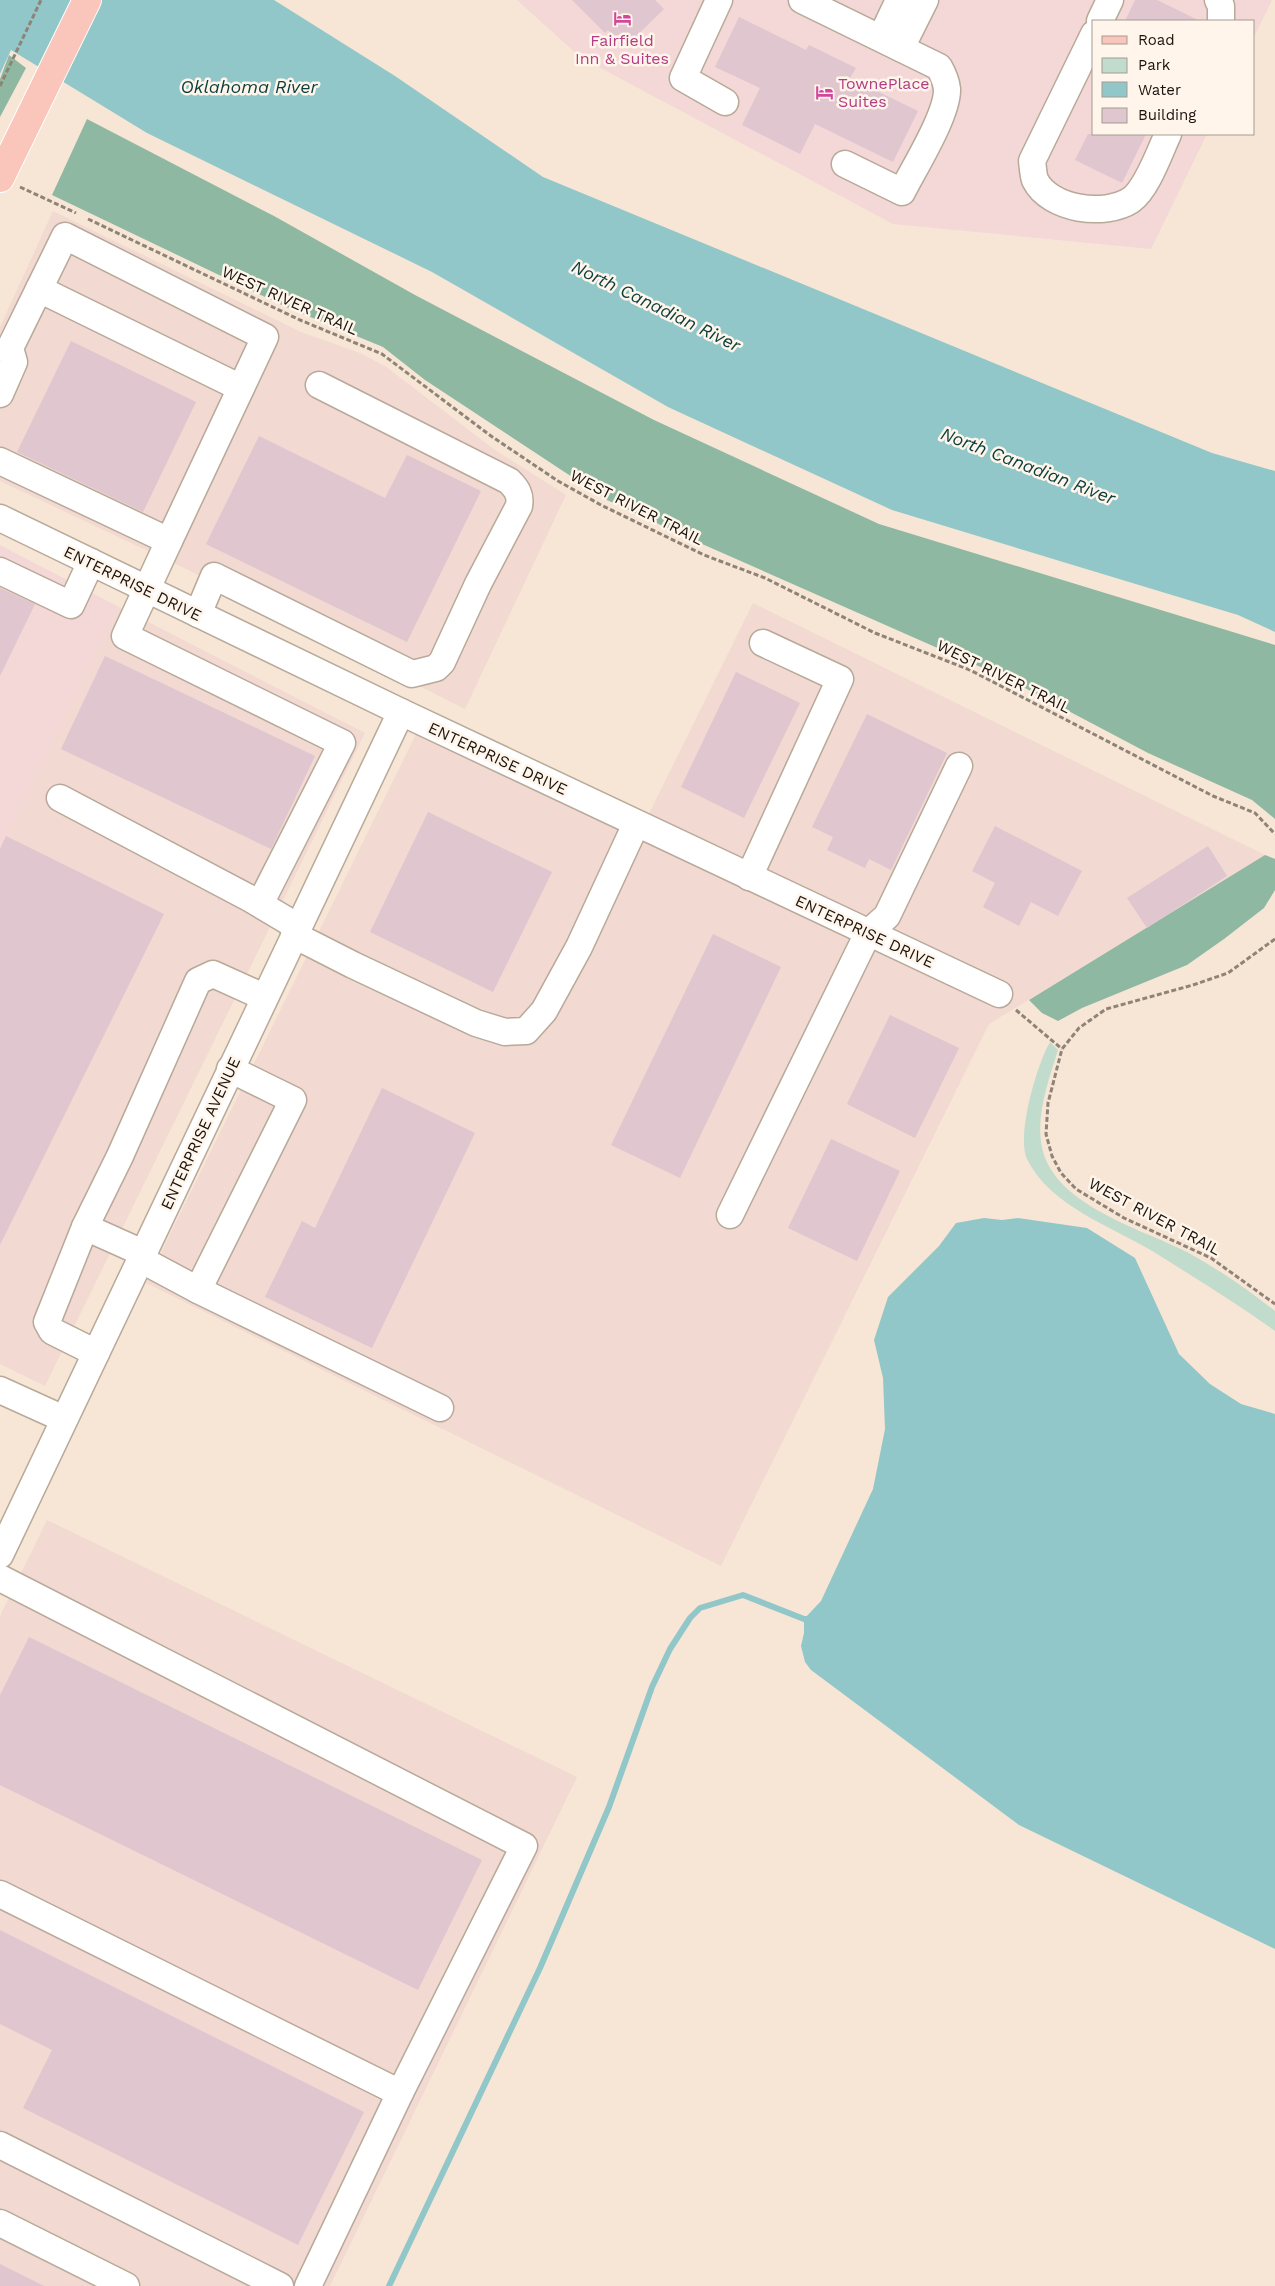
<svg xmlns="http://www.w3.org/2000/svg" width="1275" height="2286" font-family="'Work Sans',sans-serif">
<rect width="100%" height="100%" fill="#f7e6d5"/>
<g fill="#f3d8d7">
<path d="M517,0H1272L1254,37V21H1094V134H1207L1151,249L893,224L580,57Z"/>
<path d="M0,545L119,607L0,849Z"/>
</g>
<g fill="#f2d9d2">
<path d="M53,211L301,332L360,353L385,366L495,450L566,495L465,709L188,570L0,481V327Z"/>
<path d="M753,603L1265,855L989,1024L721,1566L146,1283L418,730L637,838Z"/>
<path d="M119,607L365,733L45,1386L0,1364V849Z"/>
<path d="M47,1520L577,1777L330,2286H0V1616Z"/>
</g>
<path fill="#c1dbcd" d="M1050,1042L1058,1050C1049,1079 1037,1111 1041,1142C1049,1204 1140,1228 1187,1252C1218,1269 1247,1289 1275,1311V1331C1236,1303 1195,1278 1154,1252C1111,1226 1051,1207 1027,1159C1016,1136 1037,1064 1050,1042Z"/>
<g fill="#8eb8a1">
<path d="M9,55L26,68L0,117V79Z"/>
<path d="M87,119L274,216L415,295L654,420L879,524L1275,645V819L1252,800L1148,753L1010,680L693,540L607,500L425,380L383,347L286,307L52,195Z"/>
<path d="M1265,855L1275,859V890L1264,908L1224,939L1187,965L1082,1008L1058,1021L1042,1013L1029,1000Z"/>
</g>
<g fill="#91c7c8">
<path d="M0,0H274L395,76L543,177L1212,453L1275,471V632L1238,615L892,510L668,407L432,272L147,133L11,50L0,74Z"/>
<path d="M984,1218L1002,1220L1018,1218L1087,1228L1135,1258L1179,1354L1210,1384L1241,1404L1275,1414V1949L1019,1825L811,1670L805,1662L801,1646L804,1633V1619L821,1601L873,1489L885,1429L883,1378L874,1340L888,1297L939,1246L956,1223Z"/>
</g>
<g fill="none" stroke-linecap="round" stroke-linejoin="round">
<path stroke="#91c7c8" stroke-width="6" d="M389,2286L540,1968L609,1807L652,1687L670,1649L690,1618L700,1608L743,1595L804,1619H812"/>
</g>
<g fill="#dfc6cf">
<path d="M572,0H655L664,9L629,43L621,35L617,39L608,30L605,33Z"/>
<path d="M1135,0H1157L1200,21H1125Z"/>
<path d="M739,17L806,50L809,45L856,68L850,78L918,111L893,162L815,124L800,154L742,125L760,88L715,67Z"/>
<path d="M1088,134H1146L1122,183L1075,160Z"/>
<path d="M71,341L196,402L143,512L17,452Z"/>
<path d="M259,436L385,498L407,455L481,491L407,642L206,544Z"/>
<path d="M0,588L35,604L0,676Z"/>
<path d="M105,656L315,756L271,849L61,749Z"/>
<path d="M736,672L800,703L744,818L681,787Z"/>
<path d="M867,714L947,753L891,870L869,859L865,868L827,850L833,837L812,827Z"/>
<path d="M428,812L552,872L493,992L370,932Z"/>
<path d="M995,826L1082,871L1058,916L1031,902L1019,926L983,907L995,883L972,871Z"/>
<path d="M6,836L164,914L0,1245V849Z"/>
<path d="M1208,846L1227,876L1147,928L1127,898Z"/>
<path d="M713,934L781,967L680,1178L611,1145Z"/>
<path d="M890,1015L959,1048L915,1138L847,1104Z"/>
<path d="M382,1088L475,1133L372,1348L265,1297L302,1221L315,1228Z"/>
<path d="M831,1139L900,1171L857,1261L788,1228Z"/>
<path d="M29,1637L482,1860L418,1990L0,1785V1695Z"/>
<path d="M0,1930L364,2112L298,2245L23,2108L52,2050L0,2024Z"/>
<path d="M0,2264L44,2286H0Z"/>
</g>
<g fill="none" stroke-linecap="round" stroke-linejoin="round">
<defs>
<g id="minor">
<path d="M719,0L683,78L725,102"/>
<path d="M802,0L939,67C943,74 946,81 947,89C948,114 914,168 902,192L845,164"/>
<path d="M1218,0L1221,6V21"/>
<path d="M1100,21L1110,0"/>
<path d="M1094,34L1032,161C1033,167 1033,174 1035,180C1050,210 1105,217 1131,200C1147,189 1160,151 1168,134"/>
<path d="M881,38L899,0"/>
<path d="M901,48L925,0"/>
<path d="M39,289L65,236L265,337L241,388"/>
<path d="M0,394L14,362L10,348L39,289L241,388L169,541"/>
<path d="M0,461L169,541L125,636L342,743L260,904"/>
<path d="M0,518L401,712L999,994"/>
<path d="M0,571L71,605L91,562"/>
<path d="M198,614L214,576L412,674L436,668L442,662L478,584L519,506C521,495 517,489 509,481L319,385"/>
<path d="M60,798L251,899L298,927"/>
<path d="M749,877L840,679L763,643"/>
<path d="M294,935L353,965L476,1023L505,1032L526,1031L544,1011L579,947L636,824"/>
<path d="M730,1215L868,933L887,916L959,766"/>
<path d="M85,1227L47,1322L52,1331L96,1353"/>
<path d="M143,1253L85,1227L120,1156L198,981L213,974L264,997"/>
<path d="M140,1259L198,1290L293,1100L230,1069"/>
<path d="M198,1290L440,1408"/>
<path d="M0,1390L64,1419"/>
<path d="M0,1555L401,712"/>
<path d="M0,1578L524,1846L400,2093"/>
<path d="M0,1894L400,2093L308,2286"/>
<path d="M0,2145L280,2286"/>
<path d="M0,2223L126,2286"/>
</g>
<path id="major" d="M0,178L87,0"/>
</defs>
<use href="#minor" stroke="#b8a998" stroke-width="29"/>
<use href="#major" stroke="#fff" stroke-width="30"/>
<g stroke="#8f8378" stroke-width="3" stroke-dasharray="5 2.5" stroke-linecap="butt">
<path d="M0,86L41,0"/>
<path d="M20,187L76,213"/>
<path d="M88,219L300,320L382,354L491,436L558,481L601,505L704,555L765,578L875,633L970,670L1213,796L1255,813L1275,834"/>
<path d="M1275,939L1228,973L1193,985L1106,1009L1079,1028L1062,1049L1048,1103L1046,1134L1052,1156L1061,1173L1076,1189L1124,1218L1211,1258L1275,1304"/>
<path d="M1016,1010L1062,1049"/>
</g>
<use href="#minor" stroke="#fff" stroke-width="26"/>
<use href="#major" stroke="#fac5ba" stroke-width="28"/>
</g>
<defs>
<symbol id="hotel-bare" viewBox="-9 -9 18 18"><path d="M-6-4.5h1.5V1H6V5H4.5V3h-9V5H-6ZM-4 0a1.8 1.8 0 1 1 3.6 0ZM.5 0V-2.5h3Q6-2.5 6 0Z" fill="#d1479c" stroke="#fff5ea" stroke-width="2.5" paint-order="stroke"/></symbol>
</defs>
<g fill-rule="evenodd">
<use href="#hotel-bare" x="610" y="6" width="25" height="25"/>
<use href="#hotel-bare" x="812" y="80" width="25" height="25"/>
</g>
<g text-anchor="middle" stroke-width="5" stroke-linejoin="round" paint-order="stroke">
<g font-size="16" fill="#b23c85" stroke="#fff5ea">
<text x="622" y="46">Fairfield<tspan x="622" dy="18">Inn &amp; Suites</tspan></text>
<text x="838" y="89" text-anchor="start">TownePlace<tspan x="838" dy="18">Suites</tspan></text>
</g>
<g font-size="16" fill="#19130d" stroke="#fff5ea">
<text transform="translate(290 300) rotate(24)" y="6">WEST RIVER TRAIL</text>
<text transform="translate(637 507) rotate(27)" y="6">WEST RIVER TRAIL</text>
<text transform="translate(133 583) rotate(26)" y="6">ENTERPRISE DRIVE</text>
<text transform="translate(1004 676) rotate(26)" y="6">WEST RIVER TRAIL</text>
<text transform="translate(498 758) rotate(25)" y="6">ENTERPRISE DRIVE</text>
<text transform="translate(865 931) rotate(25)" y="6">ENTERPRISE DRIVE</text>
<text transform="translate(200 1133) rotate(-65)" y="6">ENTERPRISE AVENUE</text>
<text transform="translate(1155 1216) rotate(28)" y="6">WEST RIVER TRAIL</text>
</g>
<g font-size="18" font-style="italic" fill="#093d3e" stroke="#fff5ea">
<text x="249" y="93">Oklahoma River</text>
<text transform="translate(656 306) rotate(26)" y="6">North Canadian River</text>
<text transform="translate(1028 466) rotate(21)" y="6">North Canadian River</text>
</g>
</g>
<rect x="1092" y="20" width="162" height="115" fill="#fff5ea" stroke="#a39b92"/>
<rect x="1102" y="36" width="25" height="8" fill="#fac5ba" stroke="#a39b92"/>
<text x="1138" y="45" font-size="15" fill="#19130d">Road</text>
<rect x="1102" y="58" width="25" height="15" fill="#c1dbcd" stroke="#a39b92"/>
<text x="1138" y="70" font-size="15" fill="#19130d">Park</text>
<rect x="1102" y="82" width="25" height="15" fill="#91c7c8" stroke="#a39b92"/>
<text x="1138" y="95" font-size="15" fill="#19130d">Water</text>
<rect x="1102" y="108" width="25" height="15" fill="#dfc6cf" stroke="#a39b92"/>
<text x="1138" y="120" font-size="15" fill="#19130d">Building</text>
</svg>
